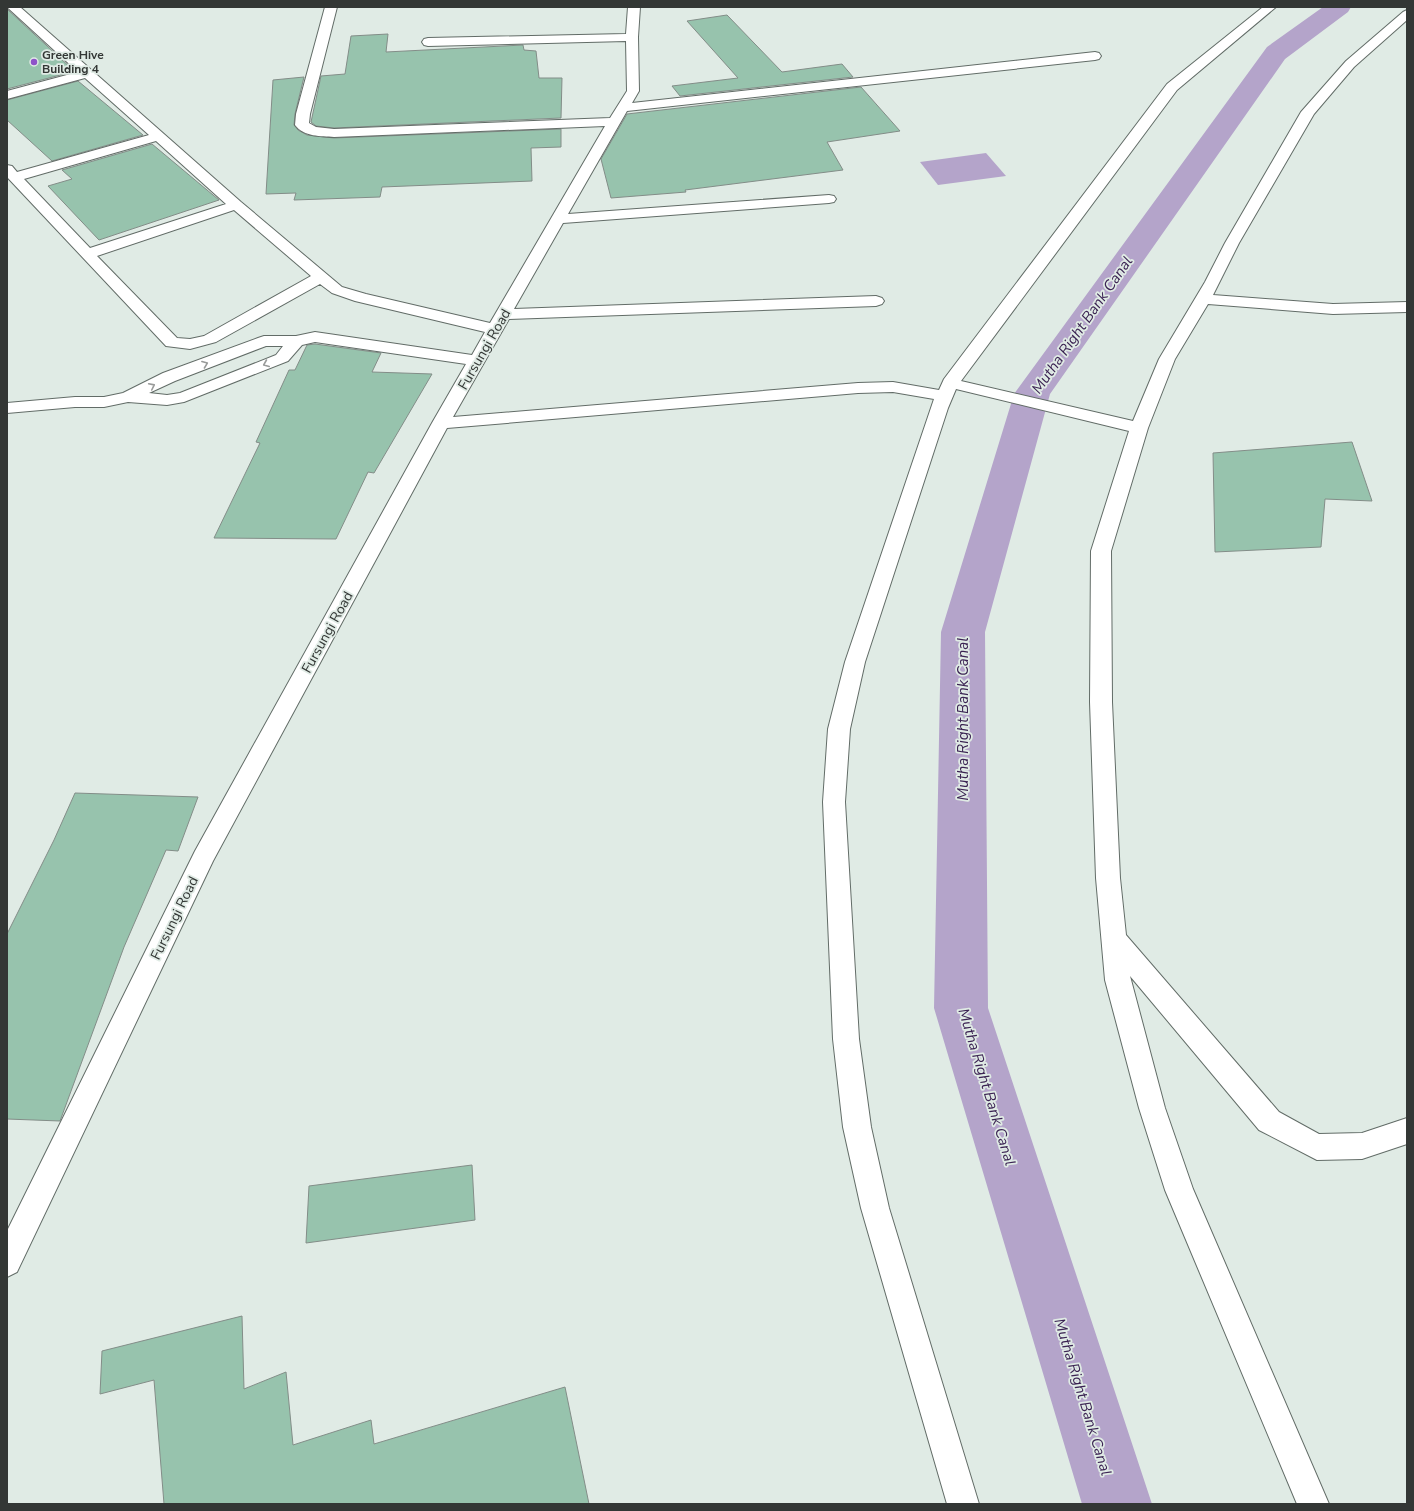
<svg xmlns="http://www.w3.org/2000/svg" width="1414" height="1511" font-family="'Nunito Sans',sans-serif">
<rect width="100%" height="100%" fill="#e0ebe5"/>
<path fill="#b4a4ca" d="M986,153L1006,176L938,185L920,162Z"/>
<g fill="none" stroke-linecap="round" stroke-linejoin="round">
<path fill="#b4a4ca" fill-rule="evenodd" d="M1323,7H1351L1348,12L1285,59L1050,394L985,632L988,1008L1152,1504H1082L934,1008L941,632L1014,394L1267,47Z"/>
</g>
<g fill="#97c3ad" stroke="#838d88">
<path d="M7,9L72,69L66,71L68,73L7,89Z"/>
<path d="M727,15L782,72L842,64L853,77L680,96L672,86L738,78L687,21Z"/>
<path d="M388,34L386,52L523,45L524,50L536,51L539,78H562L561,118L334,128L316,126L311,122L321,76L345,74L351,36Z"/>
<path d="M304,77L295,114L294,125L298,130L307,135L334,138L561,129V147L531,148L532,181L382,187L380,197L294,200L296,193L266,194L273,80Z"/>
<path d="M78,81L143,135L52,161L7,120V100Z"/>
<path d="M861,87L900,131L827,142L843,170L685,190L686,192L611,198L601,159L627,114Z"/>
<path d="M152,144L219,200L99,240L48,186L72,179L62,170Z"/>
<path d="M315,344L381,353L372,372L432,374L374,473L368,472L336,539L214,538L260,443L256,442L289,370H295L307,345Z"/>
<path d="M1352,442L1372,501L1325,499L1321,547L1215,552L1213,453Z"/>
<path d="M75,793L198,797L178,851L166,850L124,947L60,1121L7,1119V934L54,840Z"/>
<path d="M472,1165L475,1220L306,1243L309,1186Z"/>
<path d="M242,1316L244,1389L286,1372L293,1445L371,1420L374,1444L565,1387L589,1504H164L154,1380L100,1394L102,1351Z"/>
</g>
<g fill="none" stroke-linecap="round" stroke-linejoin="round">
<defs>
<path id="minor" d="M7,7H20L241,202L342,287L366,294L490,323L605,126L334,137C321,136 304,137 295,125L296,114L325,7H337L310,114L309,123L316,127L334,129L610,118L627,91L626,41L428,46L424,45L422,42L424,39L428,38L626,34L628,7H640L638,37L639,91L632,103L1095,52L1099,53L1101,56L1099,59L1095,60L627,111L568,214L829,195L834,196L836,199L834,202L829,203L563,223L514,309L876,296L882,298L884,301L882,304L876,306L509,319L453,417L858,383L893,382L939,390L944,379L1167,84L1263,7H1276L1177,90L961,381L1133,421L1159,359L1205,282L1225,243L1301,112L1346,61L1403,12L1407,10V20L1354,67L1314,114L1239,243L1213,295L1333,304L1407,302V312L1333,314L1208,304L1175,359L1148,428L1111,551L1112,702L1120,878L1126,935L1279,1112L1319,1134L1362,1133L1407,1118V1144L1362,1159L1317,1160L1259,1130L1130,976L1165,1108L1193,1189L1329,1504H1297L1165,1190L1139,1108L1105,980L1096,878L1090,702L1091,551L1129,431L956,389L948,408L865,662L850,729L845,802L859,1039L871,1127L889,1208L979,1504H947L861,1208L843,1127L833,1039L823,802L828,729L845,662L934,399L893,392L858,393L447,428L213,861L17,1272L7,1277V1231L195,851L432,423L466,364L315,342L302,345L288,361L184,402L167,405L128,402L104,407H75L7,413V403L75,397H104L123,393L163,373L258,338L264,336H296L315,332L472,355L485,332L355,301L332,293L320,284L216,342L190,349L166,346L7,177V165L12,166L17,172L149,135L85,78L7,99V91L78,72ZM156,141L226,204L90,248L24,179ZM234,210L311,276L204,336L190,339L177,338L97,256ZM266,346H283L276,355L180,393L167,395L149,393L175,381Z"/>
</defs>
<use href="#minor" stroke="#626c67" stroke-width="2"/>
<use href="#minor" fill="#fff" fill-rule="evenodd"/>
</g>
<defs><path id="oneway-chevron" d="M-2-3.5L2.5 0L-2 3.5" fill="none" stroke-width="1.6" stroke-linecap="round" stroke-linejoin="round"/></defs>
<g stroke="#999b9a">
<use href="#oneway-chevron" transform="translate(205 364) rotate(-21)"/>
<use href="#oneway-chevron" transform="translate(266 364) rotate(157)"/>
<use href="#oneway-chevron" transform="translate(152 386) rotate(-26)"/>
</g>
<circle fill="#8e52c9" stroke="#e0ebe5" stroke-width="1.5" cx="34" cy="62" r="4"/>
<g text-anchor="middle" stroke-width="3.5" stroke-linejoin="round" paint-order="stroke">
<g font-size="12" font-weight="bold" fill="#333735" stroke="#e0ebe5" text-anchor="start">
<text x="42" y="59">Green Hive<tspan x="42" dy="14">Building 4</tspan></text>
</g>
<g font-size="14" fill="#333735" stroke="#e0ebe5">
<text transform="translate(484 349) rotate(-60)" y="5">Fursungi Road</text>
<text transform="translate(327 632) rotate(-61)" y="5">Fursungi Road</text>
<text transform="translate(174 918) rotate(-64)" y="5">Fursungi Road</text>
</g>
<g font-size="15" font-style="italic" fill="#3b2353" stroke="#e0ebe5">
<text transform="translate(1082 325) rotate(-55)" y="5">Mutha Right Bank Canal</text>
<text transform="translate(963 719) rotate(-90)" y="5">Mutha Right Bank Canal</text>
<text transform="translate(987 1087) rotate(73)" y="5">Mutha Right Bank Canal</text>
<text transform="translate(1083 1397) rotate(73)" y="5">Mutha Right Bank Canal</text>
</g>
</g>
<rect width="1414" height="1511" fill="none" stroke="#333735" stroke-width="16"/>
</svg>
